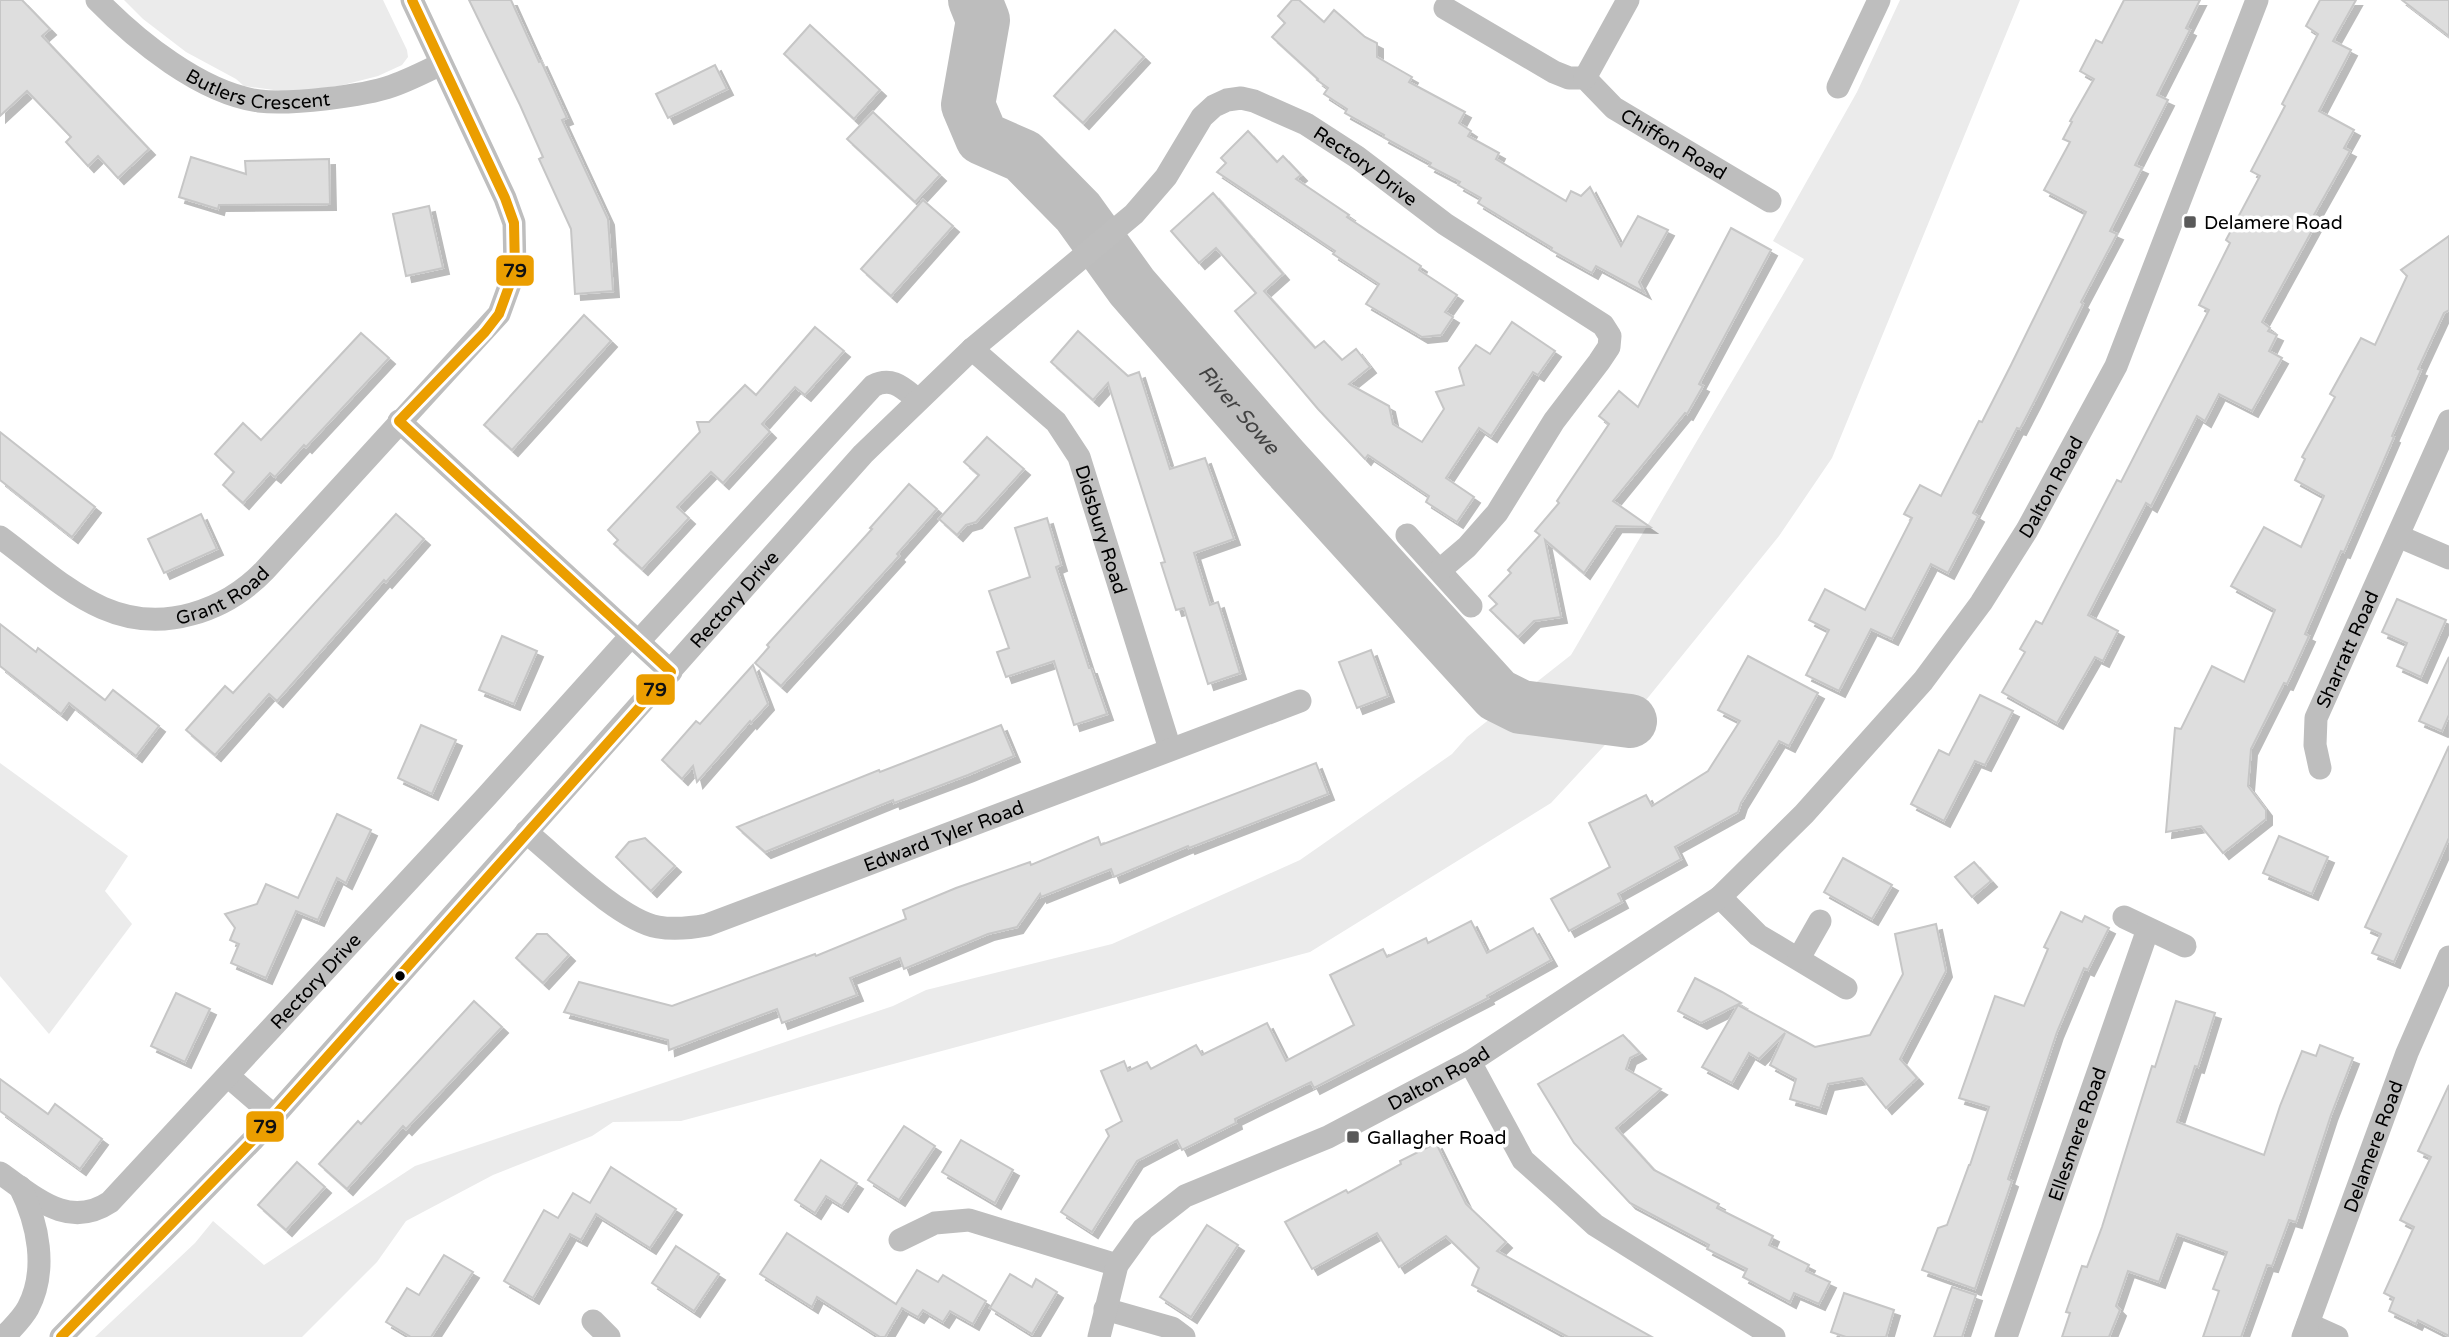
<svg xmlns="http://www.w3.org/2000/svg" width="2449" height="1337" font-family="'Varela Round',sans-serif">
<defs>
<filter id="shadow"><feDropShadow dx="6" dy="6" stdDeviation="0" flood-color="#0004"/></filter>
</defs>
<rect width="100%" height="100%" fill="#fff"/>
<g fill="#ebebeb">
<path d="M124,0H383L407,50L408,57L402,65L378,76L339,86L288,92L244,86L236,79L186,52L143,19Z"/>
<path d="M1900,0H2020L1832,458L1779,536L1642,705L1551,803L1310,952L681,1121L613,1122L592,1136L493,1175L406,1221L377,1262L302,1337H95L195,1243L213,1221L264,1265L415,1166L893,1006L926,990L1112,944L1300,860L1452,754L1467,737L1571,655L1804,259L1773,241L1857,92Z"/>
<path d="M0,763L128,856L105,891L132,924L49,1034L0,976Z"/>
</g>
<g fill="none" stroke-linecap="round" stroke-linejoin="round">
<path stroke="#bdbdbd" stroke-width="54" id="s1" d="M975,0L983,20L968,105L982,138L1023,156L1078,212L1132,287L1282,459L1497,695L1521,707L1630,721"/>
</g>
<g fill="#dedede" stroke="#c6c6c6" stroke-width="2" filter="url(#shadow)">
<path d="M0,0H22L50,29L42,36L149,149L118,178L98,156L88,166L66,142L71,137L27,91L0,116Z"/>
<path d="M469,0H511L539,62L541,61L567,118L562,120L608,219L613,291L575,294L571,229L539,159L543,157L520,105Z"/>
<path d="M1292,0H1299L1324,22L1334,10L1365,37L1377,43V57L1412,77L1409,82L1465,112L1459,123L1471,131L1468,136L1499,153L1496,159L1566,201L1571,191L1581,196L1590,187L1621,246L1638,216L1668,230L1639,282L1644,292L1596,266L1592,273L1551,250L1552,248L1478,203L1481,198L1458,185L1460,182L1429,166L1431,163L1383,137L1384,135L1345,113L1347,109L1324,94L1328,88L1317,80L1318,79L1272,37L1285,23L1278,16Z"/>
<path d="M2124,0H2200L2186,28L2190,30L2157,95L2168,100L2135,165L2142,168L2110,231L2117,234L2081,302L2083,304L2034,402L2020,429L2017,428L1973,513L1978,516L1948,573L1931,564L1892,639L1871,629L1839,691L1806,675L1829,630L1809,620L1825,589L1865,610L1912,518L1904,514L1920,485L1941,496L1979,421L1982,422L2011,365L2086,212L2044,190L2070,142L2063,139L2072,122L2070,121L2094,79L2080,71L2096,40L2102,43Z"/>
<path d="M2320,0H2356L2333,41L2351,50L2319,111L2354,130L2344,148L2350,151L2314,215L2319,218L2262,322L2270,328L2268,331L2277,335L2269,351L2282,358L2252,411L2219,394L2205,421L2197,416L2151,506L2146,503L2088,615L2118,631L2103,661L2095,657L2057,723L2002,692L2025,652L2020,649L2036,621L2042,624L2117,480L2121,482L2209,310L2199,305L2230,243L2226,240L2260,176L2251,171L2285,106L2282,104L2318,34L2306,26Z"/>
<path d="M2402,0H2449V36Z"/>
<path d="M810,25L880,90L854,119L784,54Z"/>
<path d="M1115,30L1144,57L1083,123L1054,96Z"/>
<path d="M715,65L727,89L668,118L656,94Z"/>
<path d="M873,112L940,175L915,202L847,139Z"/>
<path d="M1248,131L1277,162L1283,156L1301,175L1296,179L1349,215L1347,217L1421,266L1419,270L1457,295L1445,312L1453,317L1441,335L1422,337L1366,304L1379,284L1333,254L1335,251L1217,172L1226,163L1221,158Z"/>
<path d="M191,157L246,174L245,161L329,159L330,204L219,205L218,209L179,197Z"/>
<path d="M1213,193L1283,274L1264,291L1315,348L1324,341L1342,360L1356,349L1370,367L1349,384L1389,406L1393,424L1422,442L1444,409L1436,392L1464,385L1459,368L1476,345L1490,354L1512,322L1555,351L1538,375L1533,372L1491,436L1479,428L1446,478L1474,497L1457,522L1426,502L1429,496L1368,455L1365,459L1318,409L1235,311L1256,293L1216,248L1199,263L1171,231Z"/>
<path d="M923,200L953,226L891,296L861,269Z"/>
<path d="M429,206L443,268L406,276L393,214Z"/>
<path d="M1731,228L1771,250L1699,384L1703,386L1687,414L1685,413L1613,501L1650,527L1616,526L1584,573L1545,540L1561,617L1534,621L1518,637L1490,610L1497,604L1489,596L1511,573L1508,570L1540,535L1535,531L1559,503L1557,501L1609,424L1599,416L1619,391L1638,407Z"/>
<path d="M2449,236V310L2444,313L2418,369L2421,370L2392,436L2394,437L2344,552L2341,551L2305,634L2309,636L2287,684L2284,683L2251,749L2248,786L2266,810V819L2223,853L2201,826L2166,832L2175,728L2181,729L2212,666L2244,682L2275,610L2231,586L2264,527L2301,547L2324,496L2295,480L2305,459L2302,457L2335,397L2330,394L2361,338L2375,345L2407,276L2401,270Z"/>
<path d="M584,315L611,341L512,450L484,425Z"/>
<path d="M815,327L844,351L805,395L795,387L762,424L770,432L723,483L711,472L677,507L689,518L642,569L614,544L618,540L608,530L700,432L697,422H709L745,385L756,395Z"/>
<path d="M1078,331L1128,376L1139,372L1170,469L1205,458L1234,539L1194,553L1210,605L1218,602L1240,673L1208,684L1184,608L1176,610L1161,563L1165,562L1108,383L1093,400L1051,362Z"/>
<path d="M361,333L389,358L306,447L304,445L275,477L270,473L243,503L223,485L234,472L215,454L243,423L261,440Z"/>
<path d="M0,432L95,507L72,537L0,480Z"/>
<path d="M987,437L1024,469L976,522L966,525L957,535L939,519L979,475L964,462Z"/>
<path d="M909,484L937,509L897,554L899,556L781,686L755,663L769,647L767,645L872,529L870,528Z"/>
<path d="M201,514L217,549L164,573L148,539Z"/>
<path d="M396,514L424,539L386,582L384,580L277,701L269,694L215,755L186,730L225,686L233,693Z"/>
<path d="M1047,518L1061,565L1056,567L1089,668H1091L1107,714L1074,725L1054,661L1006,677L997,652L1009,648L989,591L1030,577L1015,528Z"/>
<path d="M2397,599L2446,620L2421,677L2397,666L2407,643L2382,632Z"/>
<path d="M0,624L36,652L38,648L105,700L113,690L159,726L136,756L69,703L61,714L0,666Z"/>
<path d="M502,636L537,651L514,704L479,690Z"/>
<path d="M1371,650L1388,696L1357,708L1339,662Z"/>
<path d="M1748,656L1818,693L1789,746L1779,741L1741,803L1738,812L1675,847L1681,859L1618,894L1622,902L1569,931L1551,899L1610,867L1589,823L1646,795L1652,806L1708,771L1740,721L1718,710Z"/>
<path d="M2449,657V715L2442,731L2419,721Z"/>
<path d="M753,665L768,704L751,723L750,721L697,782L693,766L682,779L662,760L696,721L700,724Z"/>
<path d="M1980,695L2013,711L1985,765L1975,761L1944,821L1911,804L1939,750L1949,755Z"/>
<path d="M421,725L456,740L432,794L398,778Z"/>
<path d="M1001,725L1014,756L968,775L894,803L893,800L765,852L737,827L879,770L880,772Z"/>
<path d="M2449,746V838L2394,962L2372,953L2381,934L2365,927Z"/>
<path d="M1316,763L1328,794L1189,848L1188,846L1114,877L1111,869L1041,897L1040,894L1017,927L988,934L904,969L900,958L850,978L857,995L782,1023L777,1009L669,1050L668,1040L564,1012L579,982L672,1006L815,954L816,956L906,919L903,910L956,888L1030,862L1031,865L1098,837L1101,845Z"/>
<path d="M337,814L371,830L346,883L337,878L318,920L296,911L266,978L231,963L239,944L230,940L235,928L225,914L257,904L266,884L298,898Z"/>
<path d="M2279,836L2328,857L2312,894L2263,873Z"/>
<path d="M645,838L675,866L651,891L616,857L629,842Z"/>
<path d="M1843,858L1892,885L1872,919L1824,892Z"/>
<path d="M1974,862L1991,881L1972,897L1955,877Z"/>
<path d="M2061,912L2082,922L2085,916L2109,928L2088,970L2084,968L2057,1032L2008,1179L2012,1181L1975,1289L1922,1270L1938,1228L1947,1225L1969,1165H1970L1989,1107L1959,1098L1995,996L2024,1006L2048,949L2044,947Z"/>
<path d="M1471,921L1487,953L1533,928L1551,960L1487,996L1488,998L1314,1088L1311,1082L1235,1119L1236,1123L1182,1150L1177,1140L1137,1161L1092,1232L1061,1212L1109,1136L1106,1130L1122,1121L1101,1071L1124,1061L1128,1071L1147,1062L1151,1069L1196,1045L1202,1055L1267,1023L1286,1061L1354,1025L1330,975L1383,949L1387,957L1426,938L1428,943Z"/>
<path d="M1936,924L1946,971L1900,1059L1917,1078L1886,1108L1862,1078L1828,1084L1820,1108L1790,1099L1796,1079L1770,1065L1785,1033L1759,1059L1749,1053L1732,1083L1702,1067L1738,1005L1815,1047L1870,1035L1903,974L1895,934Z"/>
<path d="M537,934H547L569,955L543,983L516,958Z"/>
<path d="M1695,978L1722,992L1741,1003L1701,1023L1678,1011Z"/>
<path d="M176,993L210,1009L185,1062L151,1046Z"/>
<path d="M474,1001L502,1027L406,1129L403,1126L347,1189L319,1164L358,1121L361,1124Z"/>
<path d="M2176,1001L2215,1013L2198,1067L2195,1066L2177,1122L2264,1155L2280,1106L2302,1051L2316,1056L2320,1045L2353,1058L2331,1115L2296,1222L2289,1220L2272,1266L2267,1265L2241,1337H2203L2219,1291L2213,1289L2227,1252L2177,1234L2159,1282L2128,1271L2116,1306L2120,1310L2109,1337H2062L2070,1313L2066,1312L2082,1266L2087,1267L2102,1227L2152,1066L2155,1067Z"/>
<path d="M1623,1035L1640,1053L1630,1058L1626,1069L1661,1089L1616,1128L1654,1170L1719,1204L1717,1208L1773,1236L1769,1245L1809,1265L1806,1271L1830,1282L1819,1304L1794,1293L1790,1302L1743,1277L1747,1269L1707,1249L1709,1245L1630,1203L1574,1143L1538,1084Z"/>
<path d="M0,1079L48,1114L55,1104L102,1139L80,1169L0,1111Z"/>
<path d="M2449,1085V1336L2418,1320L2416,1324L2389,1311L2394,1298L2384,1293L2414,1227L2400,1220L2431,1157L2418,1151Z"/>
<path d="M904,1126L935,1146L899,1200L868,1180Z"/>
<path d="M961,1140L1013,1170L995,1203L942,1172Z"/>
<path d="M1436,1143L1466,1204L1506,1242L1497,1251L1652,1337H1568L1472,1285L1479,1268L1446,1236L1399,1267L1377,1233L1312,1269L1285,1222L1346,1190L1348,1193L1401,1164L1400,1161Z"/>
<path d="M821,1160L857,1183L842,1206L826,1196L815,1213L795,1200Z"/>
<path d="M297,1162L325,1187L286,1230L258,1205Z"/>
<path d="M611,1167L676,1209L650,1248L596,1214L581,1240L570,1234L533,1298L504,1281L544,1210L558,1218L573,1193L590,1203Z"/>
<path d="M1207,1225L1238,1245L1191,1317L1160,1297Z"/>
<path d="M787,1233L896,1304L917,1270L938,1282L943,1275L986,1301L973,1324L950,1311L943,1322L923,1310L918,1317L902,1308L885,1337H880L817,1297L812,1307L760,1274Z"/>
<path d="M676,1246L719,1274L694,1311L652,1283Z"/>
<path d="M444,1255L473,1272L431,1337H411L386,1322L407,1288L419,1295Z"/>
<path d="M1010,1274L1032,1287L1036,1279L1057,1292L1032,1334L990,1308Z"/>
<path d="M1952,1287L1976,1295L1962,1337H1934Z"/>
<path d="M1844,1293L1894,1310L1886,1337H1846L1831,1332Z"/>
</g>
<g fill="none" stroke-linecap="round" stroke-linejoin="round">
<g stroke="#bebebe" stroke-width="23">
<path id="s2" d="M97,0C137,41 201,93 259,101C289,105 364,96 392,86C409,80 425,72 441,64"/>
<path id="s3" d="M1445,8L1554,72L1569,78H1585L1614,108L1770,201"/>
<path d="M1585,78L1628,0"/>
<path d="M1838,87L1879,0"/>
<path id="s4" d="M972,349L1056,422L1079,457L1170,749"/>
<path d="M399,421L671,672"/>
<path d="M1407,535L1471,606"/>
<path d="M2398,536L2449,558"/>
<path id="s5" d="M0,537C61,582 111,637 192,614C221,606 244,592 265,570L499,314L515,270L514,223L505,198L412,0"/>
<path d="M638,642L873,386C892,376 903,388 918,400"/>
<path id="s6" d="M2320,768L2315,745L2316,718L2449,421"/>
<path id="s7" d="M526,832C558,858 619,920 658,927C675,930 691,928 707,925L1300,701"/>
<path d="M1720,897L1758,935L1846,988"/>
<path d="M2124,917L2185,946"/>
<path d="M1799,958L1820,921"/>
<path d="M1470,1062L1523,1160L1560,1193L1595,1225L1774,1337"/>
<path d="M228,1076L274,1116"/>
<path id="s8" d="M0,1173C35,1197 68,1230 110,1202L486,797L631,636"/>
<path d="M900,1240L935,1223L969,1220L1117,1265"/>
<path d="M1105,1309L1172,1328L1184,1337"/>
<path d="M593,1321L609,1337"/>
<path d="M2308,1324L2337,1337"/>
<path d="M4,1337C12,1328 22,1319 28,1308C48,1270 38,1223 20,1187"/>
<path id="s9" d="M61,1337L252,1141L863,454L972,349L1134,214L1166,177L1202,117L1214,106L1227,100L1241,98L1254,101L1306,124L1357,157L1445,224L1603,325L1610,336L1609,347L1599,362L1554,421L1497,513L1467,547L1440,570"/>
<path id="s10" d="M1099,1337L1117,1265L1143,1229L1185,1196L1328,1137L1470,1062L1720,897L1804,814L1923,681L1981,603L2027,530L2116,366L2257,0"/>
<path id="s11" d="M2006,1337L2148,929"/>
<path id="s12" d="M2303,1337L2407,1053L2449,957"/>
</g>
<defs>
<path id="bus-1" d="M61,1337L252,1141L671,672L399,421L485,332L499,314L515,270L514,223L505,198L412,0"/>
</defs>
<use href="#bus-1" stroke="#fff" stroke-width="16"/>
<use href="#bus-1" stroke="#eb9e00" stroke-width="10"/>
</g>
<g fill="#595959" stroke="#fff" stroke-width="2.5">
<rect x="2183" y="215" width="14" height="14" rx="3.5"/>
<rect x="1346" y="1130" width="14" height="14" rx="3.5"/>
</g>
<circle fill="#000" stroke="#fff" stroke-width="2.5" cx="400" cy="976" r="6"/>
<g text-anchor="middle" stroke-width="7" stroke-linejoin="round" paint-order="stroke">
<g font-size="19" fill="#000" stroke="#fff">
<text dy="7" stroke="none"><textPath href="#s2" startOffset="191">Butlers Crescent</textPath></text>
<text dy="7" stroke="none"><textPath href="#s3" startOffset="270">Chiffon Road</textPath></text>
<text dy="7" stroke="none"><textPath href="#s9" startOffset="1862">Rectory Drive</textPath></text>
<text dy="7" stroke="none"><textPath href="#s10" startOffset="1316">Dalton Road</textPath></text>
<text dy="7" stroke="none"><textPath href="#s4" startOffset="229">Didsbury Road</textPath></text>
<text dy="7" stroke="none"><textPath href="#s5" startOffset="252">Grant Road</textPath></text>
<text dy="7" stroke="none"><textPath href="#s9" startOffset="999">Rectory Drive</textPath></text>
<text dy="7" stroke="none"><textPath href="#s6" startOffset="126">Sharratt Road</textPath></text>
<text dy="7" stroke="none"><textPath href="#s7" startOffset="466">Edward Tyler Road</textPath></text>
<text dy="7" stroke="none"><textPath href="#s8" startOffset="425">Rectory Drive</textPath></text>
<text dy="7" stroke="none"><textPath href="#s10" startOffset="452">Dalton Road</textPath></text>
<text dy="7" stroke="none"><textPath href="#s11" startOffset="215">Ellesmere Road</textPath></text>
<text dy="7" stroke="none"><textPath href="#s12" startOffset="203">Delamere Road</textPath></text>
</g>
<g font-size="19" fill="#000" stroke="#fff" text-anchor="start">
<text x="2204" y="229">Delamere Road</text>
<text x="1367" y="1144">Gallagher Road</text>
</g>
<g font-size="21" font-style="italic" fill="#424242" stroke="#fff">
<text dy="7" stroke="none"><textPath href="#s1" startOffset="522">River Sowe</textPath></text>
</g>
</g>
<g stroke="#fff" stroke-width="2.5">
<rect x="495" y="254" width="40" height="33" rx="7" fill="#eb9e00"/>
<rect x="635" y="673" width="41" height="33" rx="7" fill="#eb9e00"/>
<rect x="245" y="1110" width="40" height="33" rx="7" fill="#eb9e00"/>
</g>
<g font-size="19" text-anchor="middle" font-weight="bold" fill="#111">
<text x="515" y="277">79</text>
<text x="655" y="696">79</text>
<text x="265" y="1133">79</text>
</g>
</svg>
